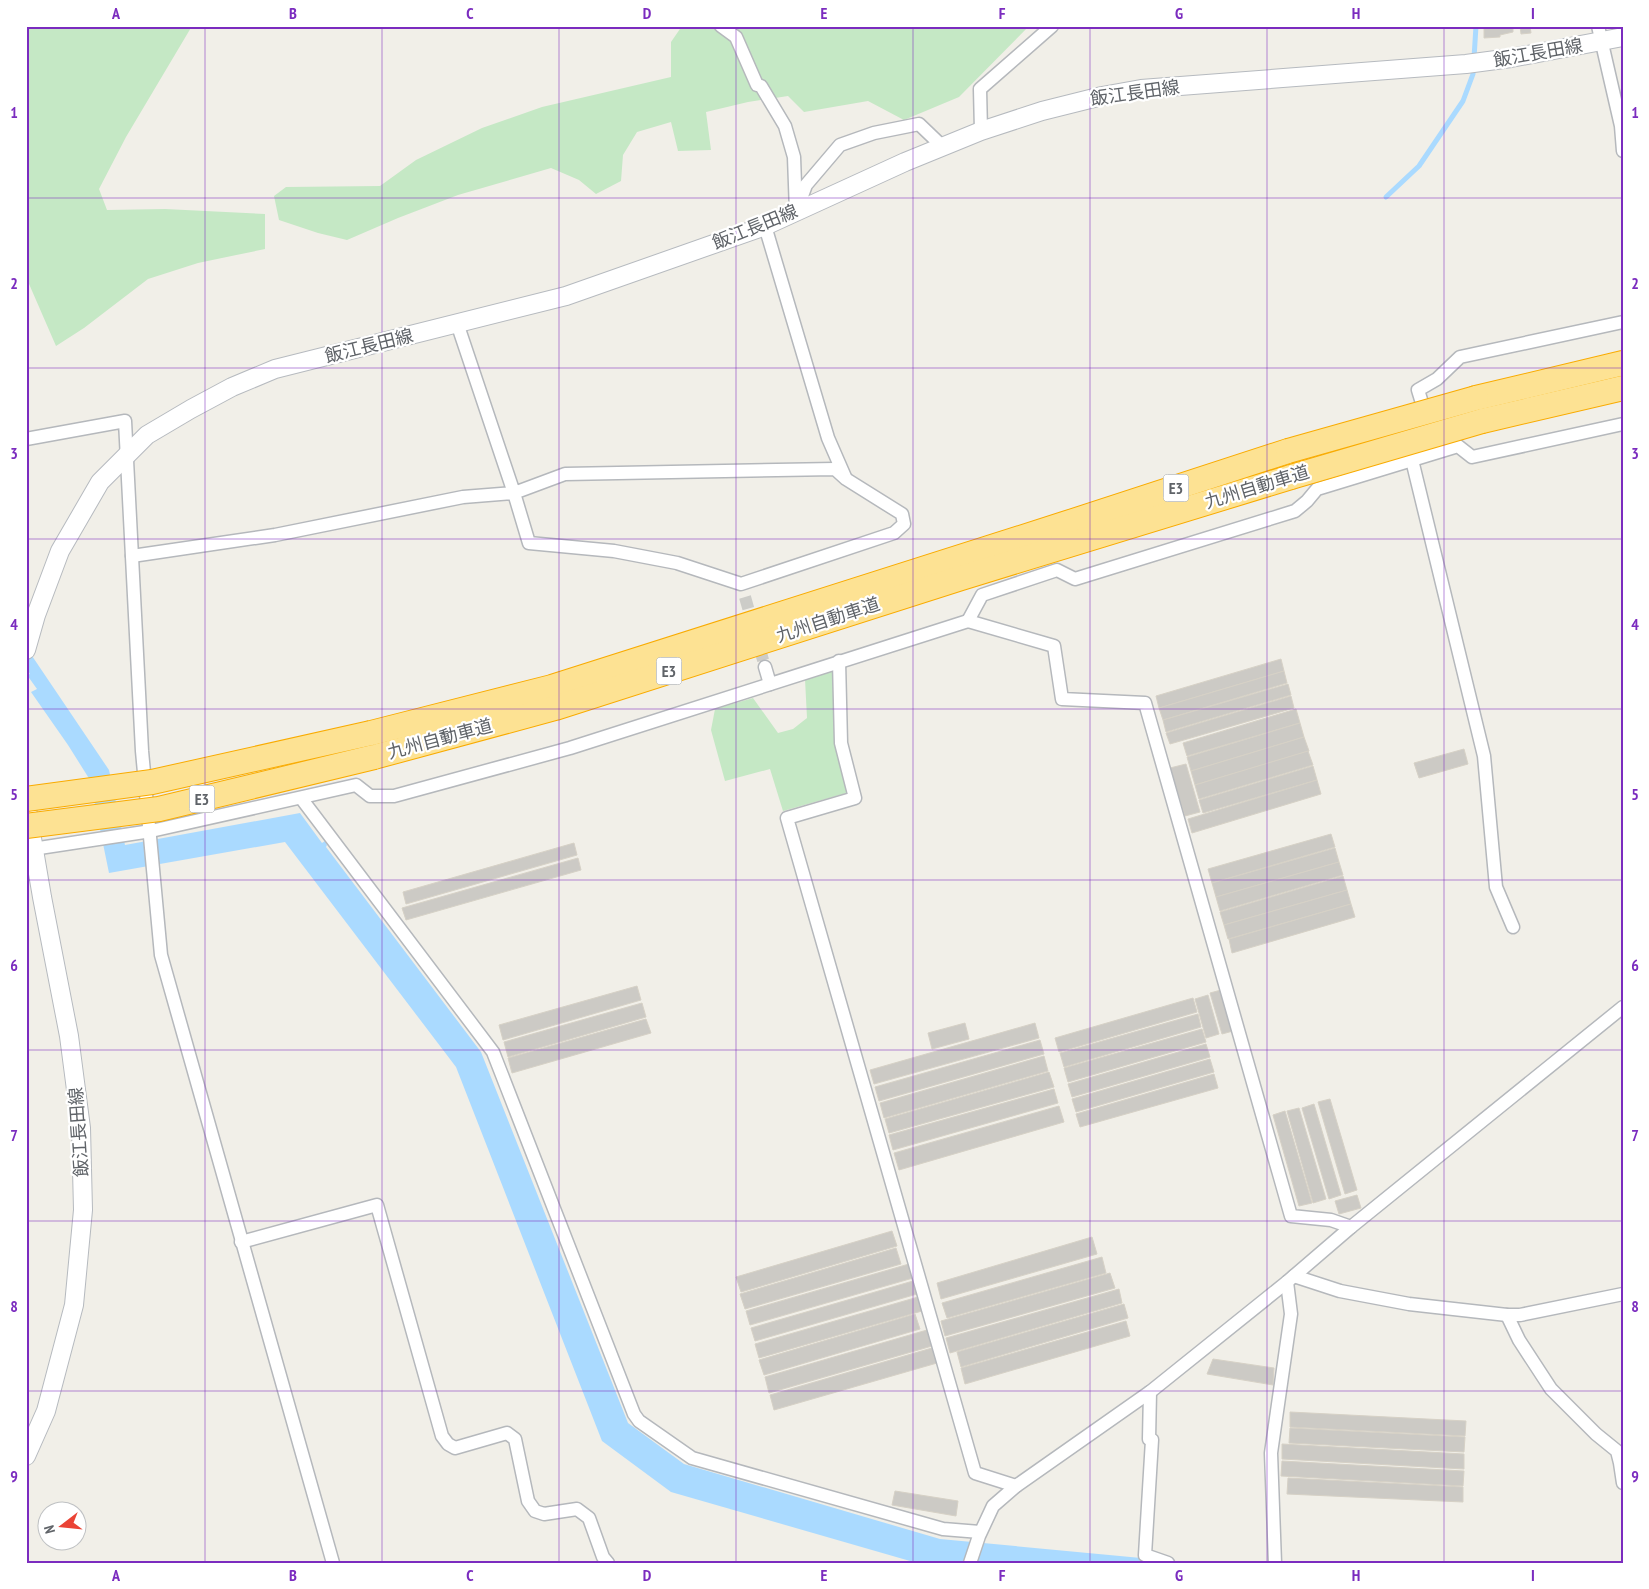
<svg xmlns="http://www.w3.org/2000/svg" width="1649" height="1589" font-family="'PT Sans Narrow','Noto Sans JP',sans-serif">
<rect width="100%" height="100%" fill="#f1efe8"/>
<g fill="#c5e8c5">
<path d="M26,26H192L126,137L99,189L107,210L165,209L265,214V249L198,263L148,279L84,328L56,346L26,277Z"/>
<path d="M682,26H1029L959,97L904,120L868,101L804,112L788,96L748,102L706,112L711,150L678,151L671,122L637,132L623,155L621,181L596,194L579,180L551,168L458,195L398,218L347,240L318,233L279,220L274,196L286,187L380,186L416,160L482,128L542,107L671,77V42Z"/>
<path d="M831,670L836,676L850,792L783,811L770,769L725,781L711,730L715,709L753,698L778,733L793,729L807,718L805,679Z"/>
</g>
<path fill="#aadaff" d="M26,647L109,770L125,845L300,813L322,843L325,841L327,845L326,847L481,1052L628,1423L684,1464L940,1539L1141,1558L1154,1563H917L671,1492L602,1441L456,1067L285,842L109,873L90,780L68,745L31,692L37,689L27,675L30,674L26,668Z"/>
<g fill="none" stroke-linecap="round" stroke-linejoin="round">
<path stroke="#aadaff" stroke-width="5" d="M1386,197L1419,166L1463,101L1473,74L1476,26"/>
</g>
<g fill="#cccac5" stroke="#d6d1c6">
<path d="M1484,26H1513V32L1500,35V37L1484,38Z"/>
<path d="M1520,26H1530L1531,33L1521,34Z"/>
<path d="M1281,659L1284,671L1159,708L1156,696Z"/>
<path d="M1284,671L1287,683L1163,720L1159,708Z"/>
<path d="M1288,684L1291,695L1166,732L1163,720Z"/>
<path d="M1291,696L1294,708L1170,744L1166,733Z"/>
<path d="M1296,709L1300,723L1187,756L1183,743Z"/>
<path d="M1300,723L1304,737L1191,771L1187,757Z"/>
<path d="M1304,737L1309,751L1195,785L1191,771Z"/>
<path d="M1464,749L1468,764L1419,778L1414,763Z"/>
<path d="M1308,751L1313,765L1199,799L1195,785Z"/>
<path d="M1186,764L1200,812L1185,816L1170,768Z"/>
<path d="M1313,766L1317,780L1203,813L1199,800Z"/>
<path d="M1317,780L1321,794L1192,833L1188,819Z"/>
<path d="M1331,834L1335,847L1212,883L1208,869Z"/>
<path d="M574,843L577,855L406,904L403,892Z"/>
<path d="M1335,848L1339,862L1216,897L1212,883Z"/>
<path d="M578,858L581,870L406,920L402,908Z"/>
<path d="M1339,862L1343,875L1220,911L1216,897Z"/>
<path d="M1343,876L1347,890L1224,925L1220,912Z"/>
<path d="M1347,890L1351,904L1228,939L1224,925Z"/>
<path d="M1351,904L1355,917L1232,953L1229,939Z"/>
<path d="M637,986L641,1000L503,1040L499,1025Z"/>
<path d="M1221,990L1233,1031L1222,1034L1210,993Z"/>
<path d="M1208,995L1219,1034L1206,1038L1195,999Z"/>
<path d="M1193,998L1197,1012L1059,1052L1055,1038Z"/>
<path d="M642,1003L646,1017L508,1057L504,1042Z"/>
<path d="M1198,1014L1201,1027L1064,1067L1060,1053Z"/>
<path d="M646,1019L651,1033L512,1073L508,1058Z"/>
<path d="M965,1023L969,1039L932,1049L928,1033Z"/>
<path d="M1035,1023L1039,1038L874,1084L870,1070Z"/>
<path d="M1202,1029L1206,1042L1068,1082L1064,1068Z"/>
<path d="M1040,1040L1044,1054L879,1101L875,1087Z"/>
<path d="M1206,1044L1210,1057L1072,1097L1068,1084Z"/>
<path d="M1044,1056L1048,1071L884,1118L880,1103Z"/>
<path d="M1210,1059L1214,1072L1076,1112L1072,1099Z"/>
<path d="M1049,1072L1054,1087L889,1133L885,1119Z"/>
<path d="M1214,1074L1218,1088L1080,1127L1076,1114Z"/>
<path d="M1054,1089L1058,1103L893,1150L889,1135Z"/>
<path d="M1330,1099L1357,1190L1345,1194L1318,1102Z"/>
<path d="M1314,1104L1341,1195L1329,1199L1302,1108Z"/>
<path d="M1059,1106L1064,1122L899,1170L894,1153Z"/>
<path d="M1299,1108L1326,1199L1313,1203L1287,1111Z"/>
<path d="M1285,1111L1312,1203L1299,1206L1273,1115Z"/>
<path d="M1357,1195L1361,1208L1339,1214L1335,1201Z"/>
<path d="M892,1231L897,1246L741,1292L736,1277Z"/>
<path d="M1092,1237L1097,1254L941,1299L937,1283Z"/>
<path d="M896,1248L901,1264L745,1309L740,1294Z"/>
<path d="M1102,1257L1106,1273L947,1318L942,1303Z"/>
<path d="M909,1264L913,1278L750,1325L746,1311Z"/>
<path d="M1110,1273L1115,1288L945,1336L941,1321Z"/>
<path d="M913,1281L917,1294L755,1341L751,1328Z"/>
<path d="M1119,1289L1122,1303L950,1353L946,1338Z"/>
<path d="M918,1297L922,1311L759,1358L755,1344Z"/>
<path d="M1124,1304L1128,1318L961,1367L957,1352Z"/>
<path d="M915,1314L920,1329L764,1375L759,1360Z"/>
<path d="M1126,1321L1130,1336L965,1384L961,1368Z"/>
<path d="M927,1330L932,1346L769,1393L765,1377Z"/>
<path d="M932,1348L937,1363L774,1410L770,1395Z"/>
<path d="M1213,1359L1274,1368L1273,1385L1207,1374Z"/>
<path d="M1290,1412L1466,1421L1465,1436L1290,1427Z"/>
<path d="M1290,1428L1465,1437L1464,1452L1289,1443Z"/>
<path d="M1282,1444L1464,1454V1469L1282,1459Z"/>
<path d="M1282,1461L1464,1471L1463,1486L1281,1476Z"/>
<path d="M1288,1478L1463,1487V1502L1287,1494Z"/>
<path d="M895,1491L958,1501L956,1516L892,1505Z"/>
</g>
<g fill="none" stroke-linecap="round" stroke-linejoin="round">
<path stroke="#ccccc8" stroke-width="12" stroke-dasharray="12 6" stroke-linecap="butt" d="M745,597L765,667"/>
<defs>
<g id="street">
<path d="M721,26L736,37L757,85L761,86L785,126L794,157L796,212"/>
<path d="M1598,26L1621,126L1623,151"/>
<path d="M981,131L980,89L1052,26"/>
<path d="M798,207L806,185L840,145L874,133L919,124L943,147"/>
<path d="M765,226L828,438L845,477"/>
<path d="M1426,416L1418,390L1437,379L1460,357L1623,322"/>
<path d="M26,439L125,421L142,751L161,955L333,1563"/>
<path d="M1412,460L1484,756L1496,887L1513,927"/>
<path d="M132,556L275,535L463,497L514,493L565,474L835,469L846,479L902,514L904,524L894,533L741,584L677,563L614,551L529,543L514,493L457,323"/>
<path d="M968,621L982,595L1057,570L1075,579L1295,511L1307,501L1317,489L1458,446L1472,457L1623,424"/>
<path d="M839,661L841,743L855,798L787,818L975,1473L1016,1486"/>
<path d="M765,667L770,684"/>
<path d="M301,798L493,1052L634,1414L639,1421L692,1458L943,1529L980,1532"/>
<path d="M26,850L151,831L356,785L370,796H394L570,748L968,621L1054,646L1062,699L1145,703L1291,1216L1331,1220L1351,1227"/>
<path d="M241,1242L377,1205L442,1436L448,1444L455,1448L507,1433L515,1439L528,1501L535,1511L544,1514L577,1509L589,1518L603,1557L608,1563"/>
<path d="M1294,1276L1340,1291L1409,1304L1507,1315H1520L1623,1294"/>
<path d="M1507,1315L1519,1340L1551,1389L1596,1434L1617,1451L1620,1463L1623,1483"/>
<path d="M1150,1392L1149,1439L1152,1440L1145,1555L1168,1563"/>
<path d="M970,1563L979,1536L993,1506L1016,1486L1150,1392L1287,1282L1351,1227L1623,1007"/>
<path d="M1275,1563L1271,1453L1291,1314L1287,1282"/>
</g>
<g id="secondary">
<path d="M26,650L36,615L60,551L100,482L147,435L191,409L232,387L275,369L566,296L765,226L905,162L981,131L1042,111L1102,96L1141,89L1466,64L1511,58L1623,37"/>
<path d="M26,803L42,897L69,1036L81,1128L83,1210L74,1305L46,1411L26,1456"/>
</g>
<g id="highway">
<path d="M1476,398L1623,363"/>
<path d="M1482,421L1623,388"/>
<path d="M371,733L552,687L1064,524L1288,451"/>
<path d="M374,757L555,708L961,578L1291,477"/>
</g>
</defs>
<use href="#street" stroke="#b5b8bc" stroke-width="15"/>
<use href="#secondary" stroke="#b6babf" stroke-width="20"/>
<use href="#highway" stroke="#f9ab00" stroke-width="26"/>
<use href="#street" stroke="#fff" stroke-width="12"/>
<use href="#secondary" stroke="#fff" stroke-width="18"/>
<use href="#highway" stroke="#fde293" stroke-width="24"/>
<defs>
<g id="highway-bridge">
<path d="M1288,451L1476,398"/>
<path d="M1291,477L1482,421"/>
<path d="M26,799L152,782L371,733"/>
<path d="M26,826L159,809L374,757"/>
</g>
</defs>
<use href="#highway-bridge" stroke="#f9ab00" stroke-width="26" stroke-linecap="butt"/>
<use href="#highway-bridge" stroke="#fde293" stroke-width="24"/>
</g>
<path fill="none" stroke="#7b2cbf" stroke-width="1" stroke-opacity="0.55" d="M205,26V1563M382,26V1563M559,26V1563M736,26V1563M913,26V1563M1090,26V1563M1267,26V1563M1444,26V1563M26,198H1623M26,368H1623M26,539H1623M26,709H1623M26,880H1623M26,1050H1623M26,1221H1623M26,1391H1623"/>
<g text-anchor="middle" stroke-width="4.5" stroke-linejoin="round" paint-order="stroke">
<g fill="#fff" stroke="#8f9295" stroke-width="1">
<rect x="1163.5" y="474.5" width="25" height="27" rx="4"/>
<rect x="656.5" y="657.5" width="25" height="27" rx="4"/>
<rect x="189.5" y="785.5" width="25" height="27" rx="4"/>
</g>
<g font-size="16" font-weight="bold" fill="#5f6368">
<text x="1176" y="494">E3</text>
<text x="669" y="677">E3</text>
<text x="202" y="805">E3</text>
</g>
<g font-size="18" fill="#5f6368" stroke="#fff">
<text transform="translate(1538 53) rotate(-10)" y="6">飯江長田線</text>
<text transform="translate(1135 93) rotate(-8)" y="6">飯江長田線</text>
<text transform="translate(755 227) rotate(-22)" y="6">飯江長田線</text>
<text transform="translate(369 346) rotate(-14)" y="6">飯江長田線</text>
<text transform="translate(1257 487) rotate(-17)" y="6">九州自動車道</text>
<text transform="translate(828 620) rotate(-18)" y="6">九州自動車道</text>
<text transform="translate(440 739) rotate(-15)" y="6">九州自動車道</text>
<text transform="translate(79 1132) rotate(-94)" y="6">飯江長田線</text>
</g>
</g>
<rect width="1649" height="1589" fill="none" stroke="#ffffff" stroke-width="55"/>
<g transform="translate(62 1526) rotate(254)"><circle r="24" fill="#ffffff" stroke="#bfc1c3"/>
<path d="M0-4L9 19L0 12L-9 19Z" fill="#ea4335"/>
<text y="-8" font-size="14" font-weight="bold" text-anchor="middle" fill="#5f6368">N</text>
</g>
<rect x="28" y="28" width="1594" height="1534" fill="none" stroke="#7b2cbf" stroke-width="2"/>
<g font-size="16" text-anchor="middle" font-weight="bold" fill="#7b2cbf">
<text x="116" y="19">A</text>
<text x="293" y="19">B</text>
<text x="470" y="19">C</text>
<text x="647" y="19">D</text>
<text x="824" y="19">E</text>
<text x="1002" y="19">F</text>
<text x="1179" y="19">G</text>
<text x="1356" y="19">H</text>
<text x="1533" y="19">I</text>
<text x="14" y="118">1</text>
<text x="1635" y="118">1</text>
<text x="14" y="289">2</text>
<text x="1635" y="289">2</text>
<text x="14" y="459">3</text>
<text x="1635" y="459">3</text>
<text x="14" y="630">4</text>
<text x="1635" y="630">4</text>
<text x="14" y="800">5</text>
<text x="1635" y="800">5</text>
<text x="14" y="971">6</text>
<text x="1635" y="971">6</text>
<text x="14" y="1141">7</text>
<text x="1635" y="1141">7</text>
<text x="14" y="1312">8</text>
<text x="1635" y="1312">8</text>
<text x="14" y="1482">9</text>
<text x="1635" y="1482">9</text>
<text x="116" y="1581">A</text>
<text x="293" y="1581">B</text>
<text x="470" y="1581">C</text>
<text x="647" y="1581">D</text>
<text x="824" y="1581">E</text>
<text x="1002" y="1581">F</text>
<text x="1179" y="1581">G</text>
<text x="1356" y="1581">H</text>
<text x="1533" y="1581">I</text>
</g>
</svg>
